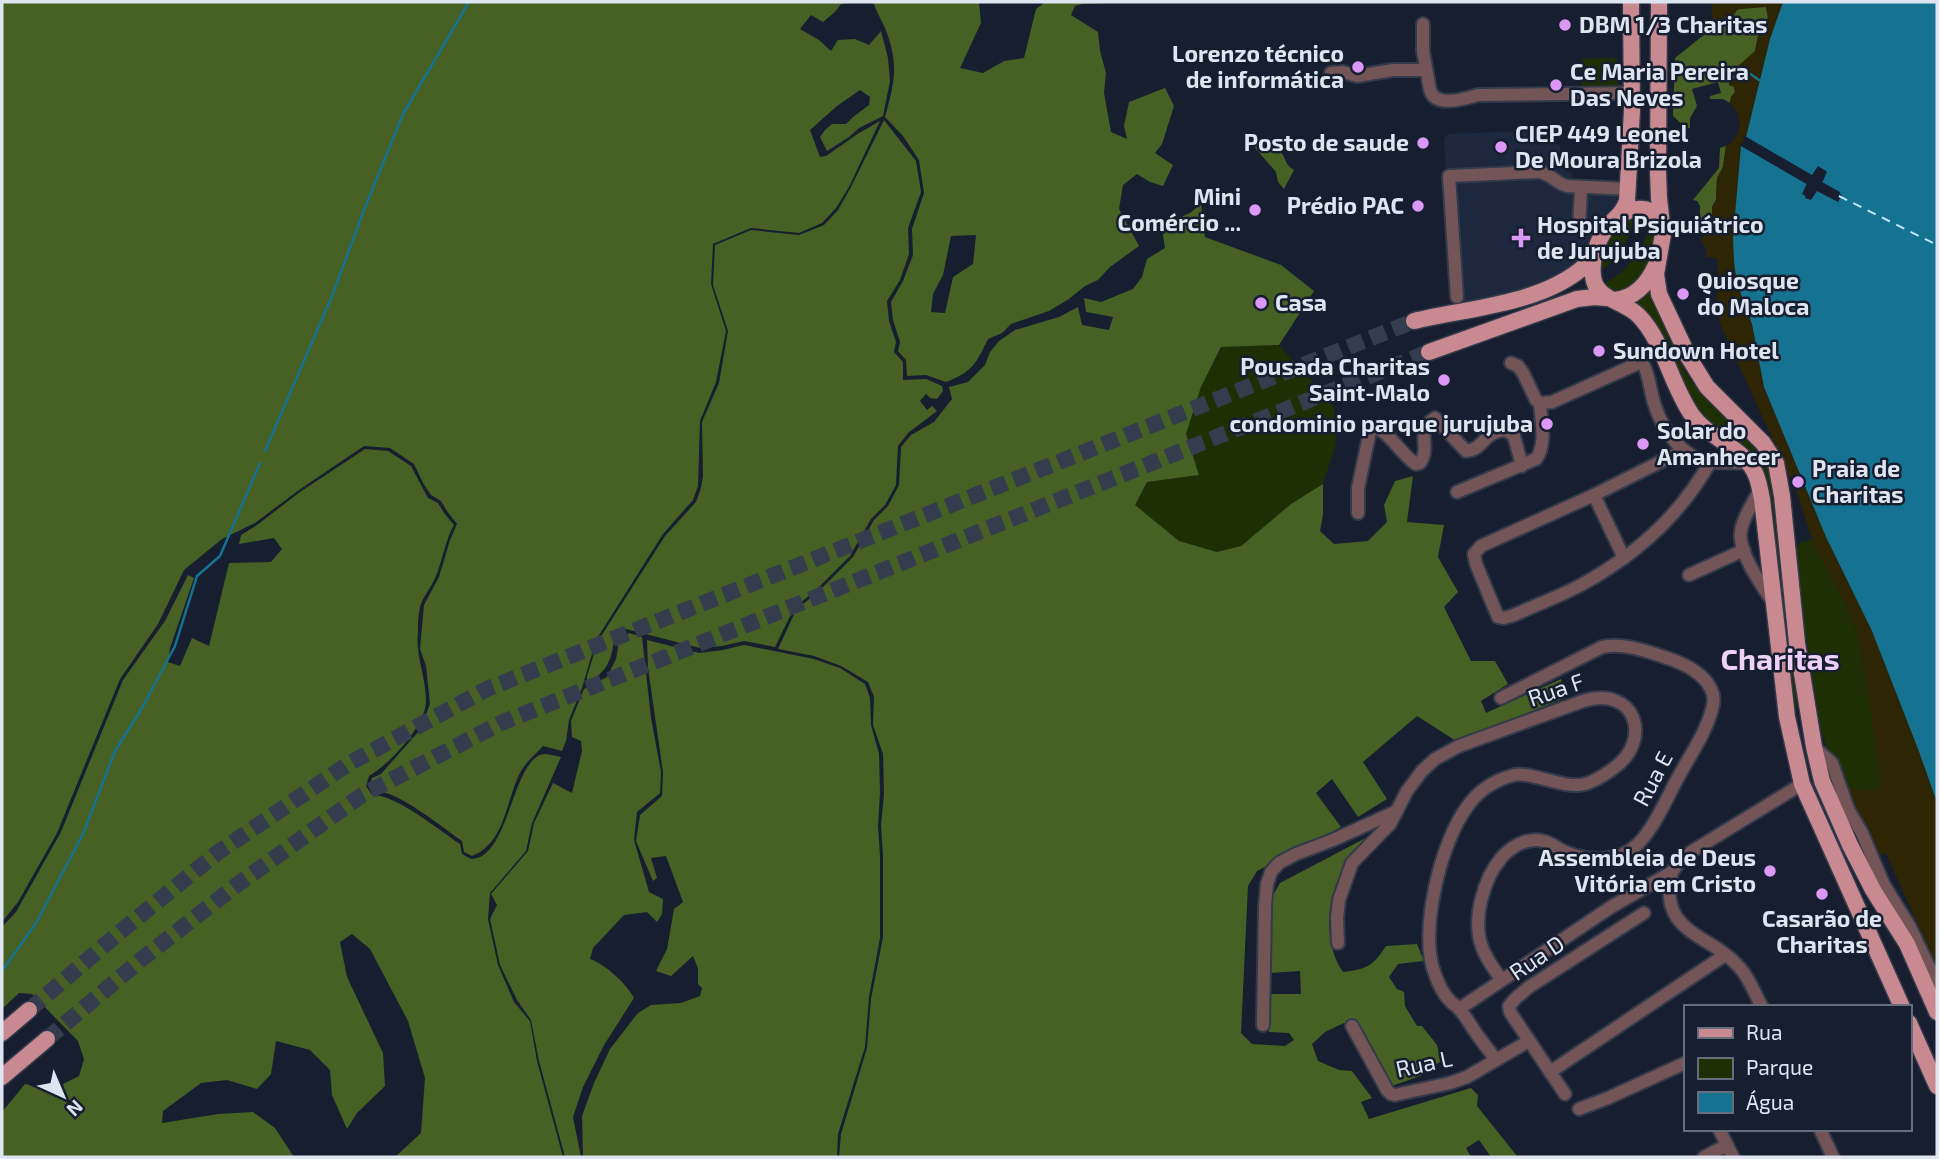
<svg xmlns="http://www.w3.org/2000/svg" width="1939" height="1159" font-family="'Exo 2',sans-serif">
<rect width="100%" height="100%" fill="#161e30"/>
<g fill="#1d283f">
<path d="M1554,130V144L1560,145V161L1565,166L1566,171L1572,173V187L1564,185L1547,166L1446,172L1444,139L1448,134Z"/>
<path d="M1540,175L1552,180L1569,193L1617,196L1616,202L1613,209L1598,227L1582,255L1572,268L1563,273L1503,296L1479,301H1461L1452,184L1459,180Z"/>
</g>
<g fill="#1e2f03">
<path d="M1617,58L1618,89L1582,90V59Z"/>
<path d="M1633,218C1630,241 1618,260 1599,272C1600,264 1600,255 1603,247C1608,235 1620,222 1633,218Z"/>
<path d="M1651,222C1663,237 1652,262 1643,276C1638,284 1628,290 1621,295L1601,286C1630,269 1642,253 1651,222Z"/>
<path d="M1651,289C1661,318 1676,363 1696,387C1714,409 1739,426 1758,447C1765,456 1769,466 1773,476L1800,707L1796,708L1794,706L1789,678L1770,501L1763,470L1748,450L1705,419L1699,411L1677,371L1676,365L1655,323L1636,303V301Z"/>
<path d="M1279,345L1334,406L1336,444L1323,484L1291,504L1241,546L1217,552L1179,541L1135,505L1147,482L1199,475L1186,434L1201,387L1222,347Z"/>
<path d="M1812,540L1850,614L1856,630L1865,672L1878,752L1881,783L1877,789L1861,791L1851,790L1840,783L1832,768L1820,725L1801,602L1796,548L1801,542Z"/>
</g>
<g fill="#476023" fill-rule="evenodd">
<path d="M2,2H856L841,4L835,12L823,22L811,15L800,29L819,40L831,51L838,40L855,39L869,45L881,31L888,58L890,81L883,116L859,128L849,137L827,151L820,137L825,130L832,124H846L853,117L869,105L870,97L860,90L837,106L810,130L820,157L826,156L859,133L880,121L849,187L836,208L822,223L799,233L751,228L713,244L711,284L726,331L716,382L700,421L698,486L693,500L663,534L596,640L582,688L569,720L566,741L562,751L543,746C536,754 526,762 521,771C506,798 506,843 472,856L464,852L462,841C443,828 394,788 373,791L370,785L372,778L381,774L420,730L430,704L426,666L420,649L424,605L439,577L450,540L457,524L447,511L441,501L431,495L423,483L414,464L390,448L364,446L299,490L255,523L222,539L184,570L158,624L120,679L57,833L18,902L2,922Z"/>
<path d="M873,2H979L981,23L960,68L983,73L1004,61L1024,58L1036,9L1045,2H1111C1099,5 1087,2 1075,6L1071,15L1098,32L1100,51L1106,73L1104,93L1111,132L1127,139L1124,126L1129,102L1165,88L1174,106L1162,144L1155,153L1173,165L1163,186L1150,182L1137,174L1123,185L1119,209L1139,246L1110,267L1098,280L1085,286L1069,299L1049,311L1011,324L1002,333L988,339C976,364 972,372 946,382L926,375L907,376L906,360L898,351L900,342L893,320L891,302L903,281L913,255L912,229L924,193L919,160L903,136L885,117C895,81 899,64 885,28C881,19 876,11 873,2ZM976,235L973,264L953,277L945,313L931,312L933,294L943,275L951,236Z"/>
<path d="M1761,6L1766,7L1768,17L1763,31L1758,36L1755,51L1734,87L1735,92L1731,97L1730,103L1723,99H1710V96L1721,93L1718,82L1692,89L1697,106L1690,118V128H1686L1673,116L1675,58L1705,34L1711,35V24L1716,28H1721C1726,21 1734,8 1744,8C1750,8 1754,8 1761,6Z"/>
<path d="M884,120L916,161L921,192L908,228L909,254L900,280L887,301L889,321L896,342L894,352L903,362V380L926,379L942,386L943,391L937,399L930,398L926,394L920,401L927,410L932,406L937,411L908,433L898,446L896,485L885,505L871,519L850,556L818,588L794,608L775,647L744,641L722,646L700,648L626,629L614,640C611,664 606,670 587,685V676L598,641L665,536L696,502L701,488L703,476L702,422L719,383L728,331L713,285L715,245L751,230L799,235L824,225L838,210L851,187Z"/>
<path d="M1250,142C1262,142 1276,144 1283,155C1287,163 1286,165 1294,170L1284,189L1278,182L1276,172Z"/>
<path d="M1726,146L1723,167L1717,179L1716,200L1712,207L1713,230L1711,233L1709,234L1700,228V206L1697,201L1693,200L1719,168L1720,148Z"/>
<path d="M1201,204L1205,237L1281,265L1314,291L1279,345L1221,347L1201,387L1186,434L1199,475L1147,482L1135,505L1179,541L1217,552L1241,546L1291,504L1323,484V515L1320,531L1334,544L1368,541L1387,522L1384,505L1395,481L1413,476L1407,522L1444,525L1438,557L1458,592L1444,607L1471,661H1495L1508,684L1481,701L1486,713L1561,679L1565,698L1456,741L1417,716L1363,762L1387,799L1358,817L1332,779L1316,793L1341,827L1257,871L1248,886L1241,1033L1252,1044L1285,1046L1294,1040L1289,1033L1269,1032L1267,994H1301L1300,971L1268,973L1272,897L1280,883L1377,832C1366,843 1353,855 1344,868C1326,897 1323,944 1343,972C1367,969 1373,966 1386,946L1417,944L1424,961L1398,964L1389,977L1397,989L1404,992L1405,1006L1417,1026H1422L1437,1045L1441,1061L1420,1076L1392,1086L1355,1027L1344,1023L1325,1032L1312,1044L1318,1061L1339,1070L1352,1071L1372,1098L1361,1102L1369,1119L1471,1088L1478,1095L1477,1106L1517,1156L1491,1157L1479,1140L1466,1148L1471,1157H839L841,1134L867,1048L871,999L883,937V856L881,825L884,794L883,754L873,725L874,697L868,682L841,666L814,656L778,649L796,610L820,590L853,557L874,520L888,506L899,485L901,447L911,435L934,422L952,399L949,387L968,382L985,365L990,352L999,341L1015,330L1059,317L1078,307L1082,325L1109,330L1113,317L1086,312L1084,298L1101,302L1133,289L1142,277L1147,259L1165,248L1163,235L1168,223L1190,213Z"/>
<path d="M365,449L388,451L411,466L428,498L438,503L444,513L454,525C445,541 443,559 436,576C432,586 425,594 421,604C418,612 418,623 418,631C415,655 426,677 426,701C426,725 390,764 369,776L366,786L372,795C395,794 439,830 460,844L462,854L471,859C475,858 479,858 482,856C511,838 515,758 544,754C549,754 556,756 561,757L532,823L526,851L490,893L488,919L498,965L514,1002L530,1021L537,1061L563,1157H395L421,1133L425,1078L408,1021L370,949L352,934L340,942L347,977L383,1053L385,1086L357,1113L347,1129L332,1095L330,1070L310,1050L276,1041L271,1074L257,1089L227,1080L201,1083L163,1111L162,1123L218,1114L253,1112L275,1128L294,1157H2V1112L25,1084L53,1089L79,1076L84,1059L78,1041L32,994L19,993L2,1009V927L16,912L61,832L123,680L165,621L188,575L194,578L170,648L168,662L180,666L192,638L209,646L229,563L271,562L282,549L274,538L239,544L241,535L257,525L300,492Z"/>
<path d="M629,633L642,637L651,718L661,772L660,793L637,812L634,840L649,892L663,899L662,914L657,922L647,912L624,915L593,948L590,959C605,964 627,984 634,998L604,1045L583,1087L573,1117L581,1157H565L539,1061L531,1020L517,1000L500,965L490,919L497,905L491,894L528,851L534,823L553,783L572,793L582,751L581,741L572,737L571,721L584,689L607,677L616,659L619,642Z"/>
<path d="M647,640L699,653L723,650L744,645L814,659L840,668L865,684L870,698L871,725L879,754L880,793L878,826L880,856V938L869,997L865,1047L838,1134L837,1157H583L582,1116L594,1083L610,1049L638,1013L651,1005L681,1003L700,996L702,988L698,984V968L693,956L671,976L656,971L667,949L674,909L683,902L666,856L651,858L657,878L653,881L636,841L640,815L662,796L663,772L648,668Z"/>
</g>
<path fill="#2e2504" d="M1712,2H1783L1770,39L1746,137L1741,146L1737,283L1752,324L1764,387L1826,537L1872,631L1918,749L1937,802V968L1886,853L1873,859L1840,783C1853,791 1861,791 1877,789L1881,783L1865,672L1856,630L1850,614L1812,540L1797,493L1722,328L1715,307L1719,280L1717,258L1706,257V248L1701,241L1706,232L1711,234L1713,230L1712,207L1716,200L1717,178L1723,167L1726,146C1743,135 1744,117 1730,103L1731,97L1735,92L1734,87L1729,85V74L1755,51L1758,36L1763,31L1768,17L1766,7C1763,7 1740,9 1737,10C1731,20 1728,28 1716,28L1711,24Z"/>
<path fill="#167291" d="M1783,2H1937V802L1918,749L1872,631L1826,537L1764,387L1752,324L1737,283L1734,262L1733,238L1741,146L1810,186L1805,198L1811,200L1817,191L1838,202L1842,195L1822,183L1827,172L1821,168L1814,178L1746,137L1770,39Z"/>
<path fill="#161e30" d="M1743,135L1812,175L1818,166L1826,171L1820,181L1840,192L1839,196L1836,199L1817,189L1811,199L1802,194L1807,183L1738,144L1743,143L1812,183L1814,187L1809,196L1817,187L1837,198V196L1819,185L1823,174L1816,181L1813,182L1744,140Z"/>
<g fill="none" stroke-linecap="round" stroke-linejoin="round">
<g stroke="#167291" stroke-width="2.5">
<path d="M1728,77H1742L1749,73L1759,80"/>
<path d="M265,451L332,296L364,210L403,114L469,2"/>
<path d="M2,971L36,923L83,834L115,751L142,708L175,646L197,576L220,556L260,463"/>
</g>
<path stroke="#bee7f9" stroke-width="2" stroke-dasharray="9 7" stroke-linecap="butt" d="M1839,196L1937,245"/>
<g stroke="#343c4d" stroke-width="16" stroke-dasharray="16 8" stroke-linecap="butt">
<path d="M29,1010L120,932L217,853L348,764L487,689L1414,321"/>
<path d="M47,1039L143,958L238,884L362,795L501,723L1429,352"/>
</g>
<defs>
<g id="minor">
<path d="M1423,24V51L1430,90C1435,108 1464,99 1478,95L1632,93"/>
<path d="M1331,73L1343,72L1357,76L1393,70H1426"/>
<path d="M1579,228L1581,188"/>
<path d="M1457,297L1449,176L1538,172C1551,173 1555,183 1567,186L1628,189"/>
<path d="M1511,363L1518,366L1523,373L1536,400L1540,403L1552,402L1639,363L1643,364C1650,376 1650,392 1655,406C1663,430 1682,458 1710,462C1723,463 1736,462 1749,463"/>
<path d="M1684,450L1594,495L1481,546L1474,554L1476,564L1498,617L1504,618L1514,615C1536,605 1558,597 1579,586C1633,557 1680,516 1710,462"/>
<path d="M1760,489C1754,502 1743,516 1741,531C1737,551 1762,586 1773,602"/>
<path d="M1457,492L1536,459C1547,445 1541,420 1540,403"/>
<path d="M1594,495L1624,558"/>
<path d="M1358,513V488L1370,431L1373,427C1388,429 1401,455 1416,464L1420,463C1432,446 1414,432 1435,418L1466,451C1484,450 1483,431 1506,430L1514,436L1522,466"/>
<path d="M1689,575L1744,550"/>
<path d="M1501,698L1602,647C1623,643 1643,650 1664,657C1680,662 1703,672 1711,689C1714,695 1714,703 1712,709C1706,733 1690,755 1679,776C1666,799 1656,825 1638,844C1620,862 1590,862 1568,853C1561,851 1556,846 1549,843C1532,835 1514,844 1502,857C1483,879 1472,920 1482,947C1486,959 1494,969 1501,979"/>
<path d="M1814,747L1832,763L1848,809L1862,833L1884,885L1910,927L1937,984"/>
<path d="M1672,872C1657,935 1711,933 1740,968C1750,979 1755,994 1762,1007"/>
<path d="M1338,943L1337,918L1339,900L1352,863L1390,824L1407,791L1422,771L1435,759L1459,746L1583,701C1636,685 1653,740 1614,768C1583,791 1575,787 1540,778C1532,776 1522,773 1514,775C1495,780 1478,791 1467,807C1441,841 1418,934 1435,974C1438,983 1444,995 1451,1002C1453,1004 1457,1006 1459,1009C1465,1015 1469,1023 1474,1030C1481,1041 1489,1050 1496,1060L1529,1041"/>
<path d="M1459,1009L1611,907L1672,872L1680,861L1694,850L1802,784"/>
<path d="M1263,1025L1265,906L1267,884L1271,872L1279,863L1296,854L1333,840L1397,811"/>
<path d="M1352,1026L1387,1090L1391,1094L1395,1095L1450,1083L1467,1077L1496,1060"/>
<path d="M1550,1072L1725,955"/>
<path d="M1565,1094L1510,1012L1509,1006L1516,998L1529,987L1644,913"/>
<path d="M1579,1109L1608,1098L1685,1063"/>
<path d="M1719,1129L1733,1157"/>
<path d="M1820,1129L1833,1157"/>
<path d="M1704,1157L1727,1145"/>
</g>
<g id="major">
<path d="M1631,2L1632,110L1627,201C1622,214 1617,216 1608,226C1597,240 1591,259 1593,276C1595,300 1625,301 1639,316C1664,342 1671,385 1692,415C1709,439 1742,446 1755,473C1759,481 1760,490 1762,499L1787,717L1802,784L1902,1007"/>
<path d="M1659,2L1658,172L1659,198L1663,234L1656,274L1659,294L1689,358L1707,387L1763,443L1776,463L1782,496L1797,643L1814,747L1822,781L1850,845L1873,890L1907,944L1937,1012"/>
<path d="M1622,214C1638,205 1656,207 1662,225"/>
<path d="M1615,300C1635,298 1648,283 1656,265"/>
<path d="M1414,321C1472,307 1551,304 1593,258"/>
<path d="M1429,352L1577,299L1595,297L1606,298"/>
<path d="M1909,1023L1937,1086"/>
<path d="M2,1033L29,1010"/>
<path d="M2,1077L47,1039"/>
</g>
</defs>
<use href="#minor" stroke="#323a4b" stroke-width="16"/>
<use href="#major" stroke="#323a4b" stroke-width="19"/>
<use href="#minor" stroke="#735457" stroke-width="12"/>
<use href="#major" stroke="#c98990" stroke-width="16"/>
</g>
<g fill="#db99f5" stroke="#161e30" stroke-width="2.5">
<circle cx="1565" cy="25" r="7"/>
<circle cx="1358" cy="67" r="7"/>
<circle cx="1556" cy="85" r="7"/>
<circle cx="1423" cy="143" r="7"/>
<circle cx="1501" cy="147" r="7"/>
<circle cx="1418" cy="206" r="7"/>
<circle cx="1255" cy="210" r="7"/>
<path d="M1517.5 227.5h7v7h7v7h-7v7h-7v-7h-7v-7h7z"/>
<circle cx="1683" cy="294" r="7"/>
<circle cx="1261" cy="303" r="7"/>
<circle cx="1599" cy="351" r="7"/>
<circle cx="1444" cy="380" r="7"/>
<circle cx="1547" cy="424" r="7"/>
<circle cx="1643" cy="444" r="7"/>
<circle cx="1798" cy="482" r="7"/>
<circle cx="1770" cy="871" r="7"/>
<circle cx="1822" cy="894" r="7"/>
</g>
<g text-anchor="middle" stroke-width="5" stroke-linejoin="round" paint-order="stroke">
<g font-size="23" font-weight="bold" fill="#dee5f1" stroke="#161e30" text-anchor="start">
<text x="1579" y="33">DBM 1/3 Charitas</text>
<text x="1344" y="62" text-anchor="end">Lorenzo técnico<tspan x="1344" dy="26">de informática</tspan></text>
<text x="1570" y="80">Ce Maria Pereira<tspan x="1570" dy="26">Das Neves</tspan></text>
<text x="1515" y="142">CIEP 449 Leonel<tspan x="1515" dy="26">De Moura Brizola</tspan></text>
<text x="1409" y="151" text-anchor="end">Posto de saude</text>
<text x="1241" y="205" text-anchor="end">Mini<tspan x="1241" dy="26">Comércio ...</tspan></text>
<text x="1404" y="214" text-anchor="end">Prédio PAC</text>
<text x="1537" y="233">Hospital Psiquiátrico<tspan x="1537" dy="26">de Jurujuba</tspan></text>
<text x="1697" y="289">Quiosque<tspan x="1697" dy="26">do Maloca</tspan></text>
<text x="1275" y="311">Casa</text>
<text x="1613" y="359">Sundown Hotel</text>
<text x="1430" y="375" text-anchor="end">Pousada Charitas<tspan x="1430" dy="26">Saint-Malo</tspan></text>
<text x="1533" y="432" text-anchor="end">condominio parque jurujuba</text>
<text x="1657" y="439">Solar do<tspan x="1657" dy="26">Amanhecer</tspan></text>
<text x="1812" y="477">Praia de<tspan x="1812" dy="26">Charitas</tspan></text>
<text x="1756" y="866" text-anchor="end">Assembleia de Deus<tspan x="1756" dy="26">Vitória em Cristo</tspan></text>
<text x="1822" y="927" text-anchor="middle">Casarão de<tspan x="1822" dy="26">Charitas</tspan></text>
</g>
<g font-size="23" fill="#dee5f1" stroke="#161e30">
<text transform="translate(1556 690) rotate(-19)" y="8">Rua F</text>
<text transform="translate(1653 779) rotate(-62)" y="8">Rua E</text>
<text transform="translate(1537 958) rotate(-34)" y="8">Rua D</text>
<text transform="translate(1424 1064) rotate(-12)" y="8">Rua L</text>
</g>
<g font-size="30" font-weight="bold" fill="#edd1f8" stroke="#161e30">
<text x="1780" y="670">Charitas</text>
</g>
</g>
<rect width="1939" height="1159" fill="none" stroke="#dee5f1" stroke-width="7"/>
<rect x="1684" y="1005" width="228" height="126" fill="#161e30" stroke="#666e7d" stroke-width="2"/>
<rect x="1698" y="1028" width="35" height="10" fill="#c98990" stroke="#666e7d" stroke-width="2"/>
<text x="1746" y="1040" font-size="21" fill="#dee5f1">Rua</text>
<rect x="1698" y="1058" width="35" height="21" fill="#1e2f03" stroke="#666e7d" stroke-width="2"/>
<text x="1746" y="1075" font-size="21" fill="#dee5f1">Parque</text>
<rect x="1698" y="1092" width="35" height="21" fill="#167291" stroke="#666e7d" stroke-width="2"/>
<text x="1746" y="1110" font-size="21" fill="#dee5f1">Água</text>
<g transform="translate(63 1096) rotate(136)" stroke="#161e30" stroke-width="5" paint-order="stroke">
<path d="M0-5L12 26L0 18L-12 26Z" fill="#dee5f1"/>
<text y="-10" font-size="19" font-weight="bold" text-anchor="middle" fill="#dee5f1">N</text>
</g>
</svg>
